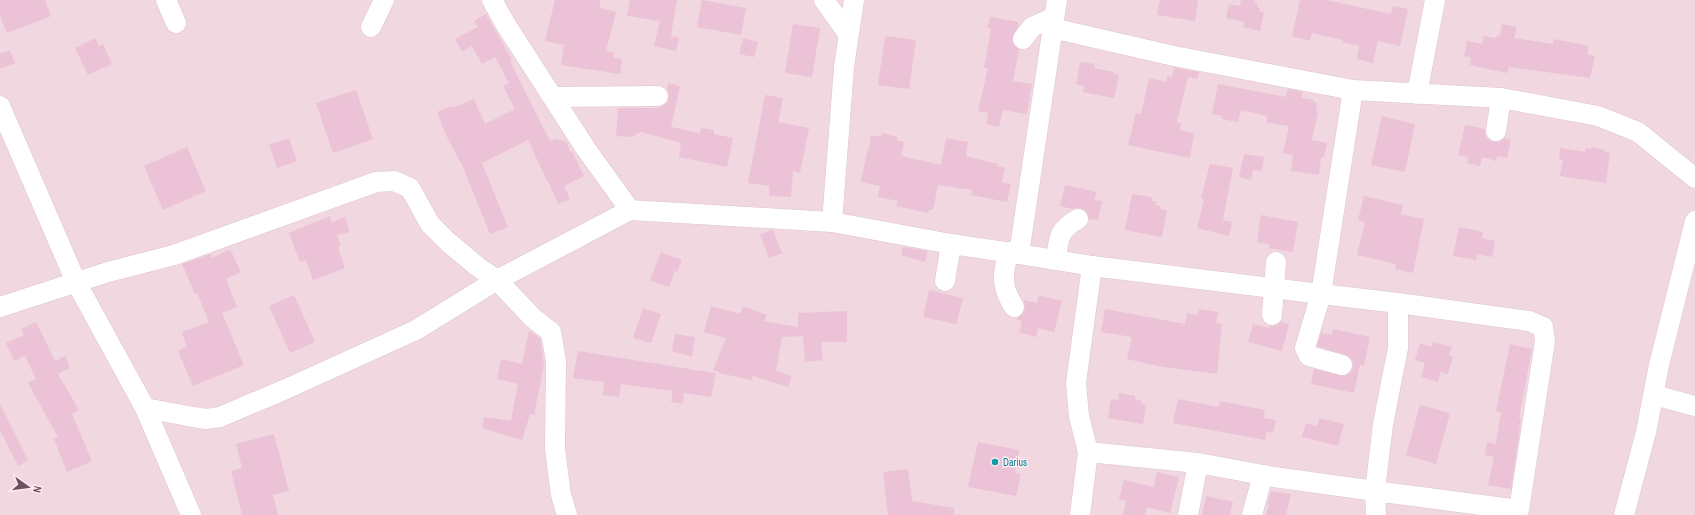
<svg xmlns="http://www.w3.org/2000/svg" width="1695" height="515" font-family="'Archivo Narrow',sans-serif">
<rect width="100%" height="100%" fill="#fae7ed"/>
<rect fill="#f0d7e0" x="0" y="0" width="1695" height="515"/>
<g fill="#ecc2d7">
<path d="M0,0H45L51,16L7,33L0,16Z"/>
<path d="M555,0H600V8L616,12L606,51L614,53L613,58L622,59L620,74L561,65L564,45L545,41Z"/>
<path d="M630,0H677L671,36L679,38L676,51L654,46L660,21L627,16Z"/>
<path d="M702,0L746,8L741,35L697,27Z"/>
<path d="M1160,0H1198L1195,21L1157,15Z"/>
<path d="M1241,0H1255V3L1258,4L1257,8H1260L1259,11L1264,12L1260,31L1243,27L1244,22L1226,18L1229,4L1240,6Z"/>
<path d="M1300,0H1326L1391,14L1393,6L1408,9L1400,46L1378,41L1373,63L1357,59L1359,46L1342,42L1343,40L1312,33L1310,41L1292,36Z"/>
<path d="M486,14L512,60L510,61L550,141L556,139L567,142L570,152L572,151L584,176L564,186L570,199L558,204L548,181H547L528,140L482,163L508,227L490,234L461,162H460L446,135L437,112L452,106L453,108L474,99L485,124L515,109L503,86L509,83L495,57L482,64L472,46L462,52L455,39L478,27L474,21Z"/>
<path d="M990,17L1018,22V26L1012,38L1013,44L1019,49L1013,81L1032,84L1027,114L1003,110L999,127L986,124L988,113L978,111L988,68H984L991,29L987,28Z"/>
<path d="M793,24L820,28L812,77L785,73Z"/>
<path d="M1502,24L1517,27L1514,38L1553,44V39L1589,46L1587,54L1595,56L1590,78L1509,67L1507,73L1470,65L1471,57L1464,56L1467,41L1482,44L1484,36L1496,38L1497,35L1500,36Z"/>
<path d="M885,36L916,40L909,89L878,85Z"/>
<path d="M95,38L99,46L103,44L112,64L88,75L75,48Z"/>
<path d="M743,38L758,42L754,57L739,54Z"/>
<path d="M10,50L15,63L0,69V54Z"/>
<path d="M1080,62L1095,64L1094,68L1114,72L1113,74L1119,75L1114,98L1083,92L1084,86L1076,84Z"/>
<path d="M1174,68L1199,72L1197,79L1188,77L1177,122L1181,123L1180,130L1194,133L1190,158L1128,145L1136,113L1141,114L1149,78L1166,82L1167,76L1172,77Z"/>
<path d="M668,83L680,86L671,127L700,133L701,128L714,130V134L733,138L727,167L679,157L681,143L641,132L631,137L616,136L618,108H658L663,106L668,102L669,96L667,89Z"/>
<path d="M1218,84L1286,97L1288,89L1303,92L1301,98L1314,100L1313,102L1317,103L1316,110L1318,111L1312,140L1327,143L1324,157H1321L1319,175L1291,171L1293,155L1283,153L1289,126L1266,122L1267,116L1241,110L1238,122L1221,119L1222,116L1212,114Z"/>
<path d="M356,90L373,139L333,153L316,103Z"/>
<path d="M765,95L783,98L778,122L809,128L800,173L793,171L791,197L769,196V186L748,183Z"/>
<path d="M1382,116L1415,124L1405,172L1371,165Z"/>
<path d="M1465,125L1485,129V136L1489,140L1494,142H1500L1505,138L1511,140L1507,158L1497,156L1496,161L1482,157L1480,166L1467,163L1468,157L1458,155Z"/>
<path d="M882,133L897,137V141L904,142L901,156L941,165L946,138L968,142L966,156L998,164L997,166L1005,168L1002,182L1011,184L1007,202L971,195L972,190L938,185L933,210H929L928,213L896,206L898,201L878,197L880,186L861,182L865,161L868,149H869L871,135L881,137Z"/>
<path d="M289,138L297,161L277,168L269,145Z"/>
<path d="M187,147L206,191L163,210L144,166Z"/>
<path d="M1592,147L1605,150V152L1610,153L1606,183L1560,176L1563,160L1559,159L1560,148L1585,152V148L1592,149Z"/>
<path d="M1244,154L1264,157L1262,171L1253,170L1251,180L1239,177Z"/>
<path d="M1210,164L1233,168L1223,220L1232,222L1229,236L1197,228L1204,199L1201,198Z"/>
<path d="M1065,185L1097,192L1094,200L1102,201L1098,220L1089,219L1087,213L1083,209L1078,208L1072,209L1060,206Z"/>
<path d="M1132,194L1152,197V201L1156,202V205L1161,206L1160,209L1167,211L1162,237L1125,230Z"/>
<path d="M1364,196L1403,205L1401,214L1424,219L1413,273L1395,269L1396,264L1357,255L1365,222L1358,220Z"/>
<path d="M1261,215L1298,222L1293,252L1269,248V244L1257,242Z"/>
<path d="M330,216L332,222L345,217L350,232L337,235L341,246L338,247L345,268L313,280L306,260L300,262L289,233Z"/>
<path d="M1459,227L1483,232L1482,238L1495,241L1492,257L1477,254L1476,260L1453,256Z"/>
<path d="M771,230H773L782,253L769,258L760,235Z"/>
<path d="M903,247L928,251L925,262L901,255Z"/>
<path d="M230,249L241,272L226,279L237,307L222,313L244,365L193,386L178,351L187,347L182,332L209,322L197,293L195,294L182,264L211,254L212,258Z"/>
<path d="M661,252L682,260L677,272L675,271L669,287L650,280Z"/>
<path d="M929,290L963,298L956,324L923,317Z"/>
<path d="M294,295L315,342L290,353L269,306Z"/>
<path d="M1039,295L1062,301L1054,332L1038,328L1036,337L1019,332L1022,321L1016,319L1024,312L1025,307L1023,300L1037,303Z"/>
<path d="M711,306L740,314L743,306L767,315L764,321L798,327V313L847,311V342H821L823,360L805,362L803,336L782,337L776,371L792,376L788,387L753,376L752,380L723,374L713,370L726,338L704,332Z"/>
<path d="M643,308L661,314L651,343L633,338Z"/>
<path d="M1105,309L1185,324L1187,313L1198,315L1199,309L1218,312L1216,323L1222,324L1217,374L1163,367L1127,359L1132,337L1101,332Z"/>
<path d="M36,322L55,361L65,356L70,368L58,374L79,410L72,414L92,461L67,472L54,439L58,437L28,383L36,379L25,356L14,361L6,343L24,335L21,329Z"/>
<path d="M1281,322L1289,324L1282,351L1248,342L1253,324L1269,328V326L1277,325Z"/>
<path d="M1333,329L1370,337L1364,366L1360,365L1354,393L1311,384L1314,369L1345,376L1350,373L1353,368V362L1350,357L1317,346L1321,333L1332,335Z"/>
<path d="M529,331L540,338L544,365L534,415L530,414L522,440L482,428L484,417L511,421L518,384L497,379L501,359L522,364Z"/>
<path d="M675,334L695,337L692,357L672,351Z"/>
<path d="M1433,342L1452,347L1449,356L1453,357L1448,374L1440,372L1438,382L1421,377L1425,363L1415,360L1420,343L1432,347Z"/>
<path d="M1510,344L1532,349L1519,418L1521,419L1511,489L1488,485L1494,457L1485,455L1487,442L1496,444L1501,412L1496,411Z"/>
<path d="M578,351L689,369L716,373L711,397L684,393L683,404L671,402L673,391L621,384L619,397L603,395L604,382L573,378Z"/>
<path d="M1119,393L1135,396V399L1142,401L1141,404L1146,405L1143,424L1108,418L1111,399L1118,400Z"/>
<path d="M1178,399L1218,407L1220,401L1265,410L1263,418L1276,420L1273,433L1267,432L1265,440L1173,423Z"/>
<path d="M0,404L28,460L18,466L0,430Z"/>
<path d="M1420,405L1450,413L1436,464L1406,455Z"/>
<path d="M1319,418L1344,424L1338,446L1302,437L1306,423L1317,426Z"/>
<path d="M274,434L289,491L273,495L278,515H242L231,471L242,468L236,444Z"/>
<path d="M978,442L1019,450L1015,473L1021,474L1016,496L968,487Z"/>
<path d="M908,469L912,501L954,508V515H888L883,472Z"/>
<path d="M1157,472L1179,477L1170,513L1147,507L1145,515H1123L1126,501L1119,499L1124,480L1154,487Z"/>
<path d="M1271,491L1291,494L1286,515H1266L1269,504H1267Z"/>
<path d="M1206,496L1233,502L1230,515H1202Z"/>
</g>
<g fill="none" stroke-linecap="round" stroke-linejoin="round">
<defs>
<g id="minor">
<path d="M166,0L176,23"/>
<path d="M492,0L506,25L586,149L630,210L832,222L951,244L1019,254L1057,0"/>
<path d="M824,0L848,34"/>
<path d="M371,27L384,0"/>
<path d="M1052,28L1174,56L1353,90L1321,294L1092,266"/>
<path d="M1023,39L1032,27L1054,17"/>
<path d="M1353,90L1501,98L1598,116L1638,132L1695,178"/>
<path d="M1417,94L1435,0"/>
<path d="M554,97L658,96"/>
<path d="M0,106L76,282L145,408L191,515"/>
<path d="M1496,131L1501,98"/>
<path d="M832,222L844,67L854,0"/>
<path d="M1009,252C1002,274 1001,287 1014,307"/>
<path d="M1019,254L1092,266L1076,383L1079,416L1088,452L1080,515"/>
<path d="M1056,260C1059,239 1057,231 1078,219"/>
<path d="M945,281L951,244"/>
<path d="M0,307L108,272L174,255L376,182L394,181L410,188L430,224L448,242L478,267L497,280L533,318L551,332L556,361L555,449L561,495L567,515"/>
<path d="M1272,315L1276,262"/>
<path d="M1654,395L1695,406"/>
<path d="M145,408L193,417L206,419L220,417L286,389L416,330L497,280L630,210"/>
<path d="M1088,452L1198,463L1274,477L1375,491L1383,424L1398,348V303L1321,294L1305,348L1309,356L1342,365"/>
<path d="M1188,515L1198,463"/>
<path d="M1252,515L1263,475"/>
<path d="M1376,515L1375,491L1519,510L1545,341L1543,327L1529,321L1398,303"/>
<path d="M1624,515L1646,432L1659,365L1695,221"/>
</g>
</defs>
<use href="#minor" stroke="#ddc4cf" stroke-width="21"/>
<use href="#minor" stroke="#fff" stroke-width="20"/>
</g>
<circle fill="#0f9aa8" stroke="#fdedf2" stroke-width="1.5" cx="995" cy="462" r="4"/>
<g text-anchor="middle" stroke-width="3" stroke-linejoin="round" paint-order="stroke">
<g font-size="10" fill="#0d838f" stroke="#fdedf2" text-anchor="start">
<text x="1003" y="466">Darius</text>
</g>
</g>
<g transform="translate(28 487) rotate(104)" stroke="#fdedf2" stroke-width="3" paint-order="stroke">
<path d="M0-3L7 15L0 10L-7 15Z" fill="#704f61"/>
<text y="-6" font-size="11" font-weight="bold" text-anchor="middle" fill="#704f61">N</text>
</g>
</svg>
